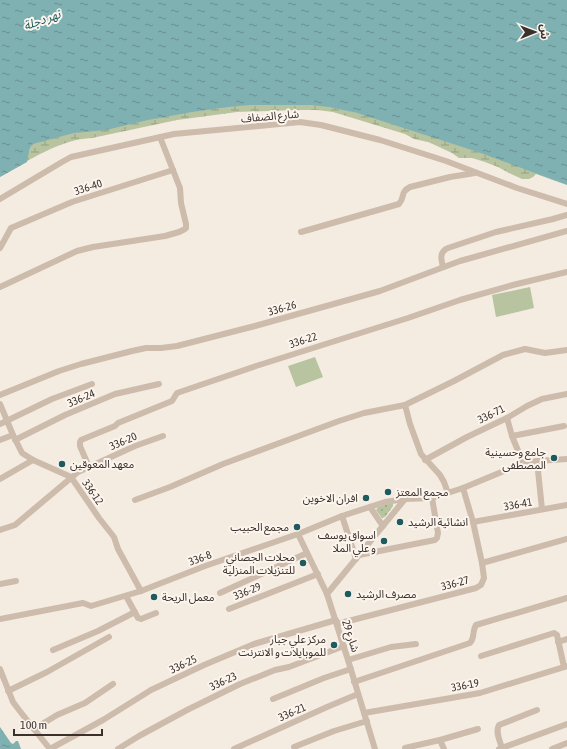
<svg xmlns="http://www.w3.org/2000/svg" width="567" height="749" font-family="'Asap Condensed','Noto Sans Arabic',sans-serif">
<defs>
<pattern id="grass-dots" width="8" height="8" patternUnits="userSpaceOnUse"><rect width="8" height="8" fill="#b8c4a0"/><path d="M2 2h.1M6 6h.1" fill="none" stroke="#97a083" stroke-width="1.8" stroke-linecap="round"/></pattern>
<pattern id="wetland-marsh" width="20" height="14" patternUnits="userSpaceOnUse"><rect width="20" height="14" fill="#b8c4a0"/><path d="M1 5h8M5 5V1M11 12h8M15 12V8" fill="none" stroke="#97a083"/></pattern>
<pattern id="water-ripples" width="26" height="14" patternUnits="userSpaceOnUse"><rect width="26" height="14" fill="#7fb0b2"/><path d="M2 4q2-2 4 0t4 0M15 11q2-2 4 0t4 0" fill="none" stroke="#699091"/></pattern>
</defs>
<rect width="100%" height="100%" fill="#f4ebe1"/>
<path fill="url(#grass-dots)" d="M391,503L393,504V506L385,517L382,518L376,510L378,507Z"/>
<path fill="url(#wetland-marsh)" d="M296,98L423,129L567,185L536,174L533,177L529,179H522L509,173L498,167L485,162L472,158H459L452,153L437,146L428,142L414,139L405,134L333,112L317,110H296L237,112L177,120L92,138C61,139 27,161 0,177L29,150L31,146L30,142L122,119Z"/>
<g fill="#b8c4a0">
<path d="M530,287L534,308L496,317L492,295Z"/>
<path d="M315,357L323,377L296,387L288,366Z"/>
</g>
<g fill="url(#water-ripples)">
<path d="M0,0H567V185L478,152L357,113L329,107L311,105H250L228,107L192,112L148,120L106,130L74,133L33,144C28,148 29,156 27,162L0,177Z"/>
<path d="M0,727L11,743L13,744L16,741H18L21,749H0Z"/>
</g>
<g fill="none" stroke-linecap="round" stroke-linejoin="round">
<g stroke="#cdbbac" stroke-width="6">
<path d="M0,199L62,162L71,157L174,134L300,122L321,125L380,140L446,161L517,188L567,204"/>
<path d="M301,232L399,204C406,196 399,193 410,187L450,177L475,173"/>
<path d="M0,248L11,228L72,202L173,170"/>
<path d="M443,267C441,259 439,252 448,248L496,232L553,219L567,215"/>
<path d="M0,287L77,251L93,247L165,236L179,232L185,229L186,228V224L181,203L180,188L160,137"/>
<path d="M0,395L59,371L81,364L132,351L146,348H161L177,346L255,326L380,291L460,261L567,231"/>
<path d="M0,404L13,435L22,453L33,460L71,477L99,518L114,537L118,549L141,591"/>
<path d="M405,405L410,424L421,454L440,475L444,482L448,493"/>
<path d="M507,418L512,436L523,463"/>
<path d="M0,424L52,399L92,384"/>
<path d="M512,436L564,426"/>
<path d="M0,440L13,435"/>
<path d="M15,440L65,415L115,394L159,384"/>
<path d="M425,460L467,437L507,418L527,406L542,399L567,394"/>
<path d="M537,461L542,509"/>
<path d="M89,467L80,446V442L81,440L115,426L118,423L172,401L177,393L256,366L408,318L460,300L513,285L567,272"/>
<path d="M0,479L33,460"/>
<path d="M135,500L170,487L223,464L339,421L364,413L405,405L454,381L503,355L525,349L545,353L567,350"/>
<path d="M370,507L383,526"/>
<path d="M342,516L356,559"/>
<path d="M473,522L567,505"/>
<path d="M0,530L15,525L78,472L135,446L163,436"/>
<path d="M298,534L327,594L348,660L375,749"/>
<path d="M359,555L435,540L437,538L438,533L432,498"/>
<path d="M482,563L567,539"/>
<path d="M0,584L16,581"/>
<path d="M220,593L307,553"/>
<path d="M327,594L405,499L432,498L463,488L523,463L537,461L567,459"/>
<path d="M126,596L138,618L141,619L156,613"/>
<path d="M229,609L318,574"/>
<path d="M0,619L83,603L91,606L141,591L205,566L298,534L342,516L385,502L405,499"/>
<path d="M337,624L476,588L481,585L484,578L482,563L473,522L463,488"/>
<path d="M558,642L567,639"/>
<path d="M53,650L98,631L135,612"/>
<path d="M481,656L554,633L557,635L564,667"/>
<path d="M348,660L391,647L416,644"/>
<path d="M0,669L13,702L19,710L34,729L50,749L103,720L151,690L204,665L254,644L336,620"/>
<path d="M354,682L470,643C475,638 472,631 476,625L567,598"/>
<path d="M8,691L47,672L109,637"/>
<path d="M273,699L324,678L351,669"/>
<path d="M364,713L480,693L567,666"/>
<path d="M34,729L57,715L85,703L113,684"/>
<path d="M440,740L444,749"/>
<path d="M294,747L334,731L367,721"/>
<path d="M405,748L440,740L478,729"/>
<path d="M502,748C500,741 495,732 499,725L537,710"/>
<path d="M118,749L139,736L187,710L240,684L275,670L289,667L344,646"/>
<path d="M234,749L327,707L358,694"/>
<path d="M499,749L567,724"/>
<path d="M552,749L567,743"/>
</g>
</g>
<g fill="#1f5a5e" stroke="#fbf5ee" stroke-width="1.5">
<circle cx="554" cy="458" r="4"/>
<circle cx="62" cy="464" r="4"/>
<circle cx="388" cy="492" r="4"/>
<circle cx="366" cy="498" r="4"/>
<circle cx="400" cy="522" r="4"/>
<circle cx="297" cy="527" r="4"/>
<circle cx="384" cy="541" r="4"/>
<circle cx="303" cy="563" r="4"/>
<circle cx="348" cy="594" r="4"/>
<circle cx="154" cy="597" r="4"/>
<circle cx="334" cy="645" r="4"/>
</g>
<g text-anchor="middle" stroke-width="4" stroke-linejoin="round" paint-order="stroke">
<g font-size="11" fill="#3b302b" stroke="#fbf5ee">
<text transform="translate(270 116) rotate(-5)" y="4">شارع الضفاف</text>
<text transform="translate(88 187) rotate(-18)" y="4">336-40</text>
<text transform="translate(282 308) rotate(-16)" y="4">336-26</text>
<text transform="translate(303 340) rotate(-18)" y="4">336-22</text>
<text transform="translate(81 398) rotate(-23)" y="4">336-24</text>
<text transform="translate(491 414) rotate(-26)" y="4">336-71</text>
<text transform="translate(123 441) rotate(-23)" y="4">336-20</text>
<text transform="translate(93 492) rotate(55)" y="4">336-12</text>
<text transform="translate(518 504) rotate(-10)" y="4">336-41</text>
<text transform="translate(200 558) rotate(-20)" y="4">336-8</text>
<text transform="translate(455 583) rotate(-15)" y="4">336-27</text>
<text transform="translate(247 591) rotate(-22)" y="4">336-29</text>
<text transform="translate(351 636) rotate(72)" y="4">شارع 29</text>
<text transform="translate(183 664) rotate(-25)" y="4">336-25</text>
<text transform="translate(223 681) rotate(-25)" y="4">336-23</text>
<text transform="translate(465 685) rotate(-11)" y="4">336-19</text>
<text transform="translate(292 712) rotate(-24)" y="4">336-21</text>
</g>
<g font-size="11" fill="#3b302b" stroke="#fbf5ee" text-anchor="end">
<text x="546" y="456">جامع وحسينية<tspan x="546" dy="13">المصطفى</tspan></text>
<text x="70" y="468" text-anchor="start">معهد المعوقين</text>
<text x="396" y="496" text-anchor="start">مجمع المعتز</text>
<text x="358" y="502">افران الاخوين</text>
<text x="408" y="526" text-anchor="start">انشائية الرشيد</text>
<text x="289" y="531">مجمع الحبيب</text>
<text x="376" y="539">اسواق يوسف<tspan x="376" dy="13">و علي الملا</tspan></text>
<text x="295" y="561">محلات الجصاني<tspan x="295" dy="13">للتنزيلات المنزلية</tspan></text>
<text x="356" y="598" text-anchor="start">مصرف الرشيد</text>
<text x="162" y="601" text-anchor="start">معمل الريحة</text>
<text x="326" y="643">مركز علي جبار<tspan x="326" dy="13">للموبايلات و الانترنت</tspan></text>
</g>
<g font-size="12" font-style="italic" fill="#1f5a5e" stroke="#fbf5ee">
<text transform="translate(42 20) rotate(-20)" y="4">نهر دجلة</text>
</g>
</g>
<g transform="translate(535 32) rotate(89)" stroke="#fbf5ee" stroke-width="3" paint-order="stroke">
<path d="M0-3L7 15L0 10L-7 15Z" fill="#3b302b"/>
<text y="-6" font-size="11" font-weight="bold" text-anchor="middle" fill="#3b302b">ش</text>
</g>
<path d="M14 729v6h88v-6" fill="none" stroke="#3b302b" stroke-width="2"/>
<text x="20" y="729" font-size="12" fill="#3b302b" stroke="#fbf5ee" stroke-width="3" paint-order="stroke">100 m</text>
</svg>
